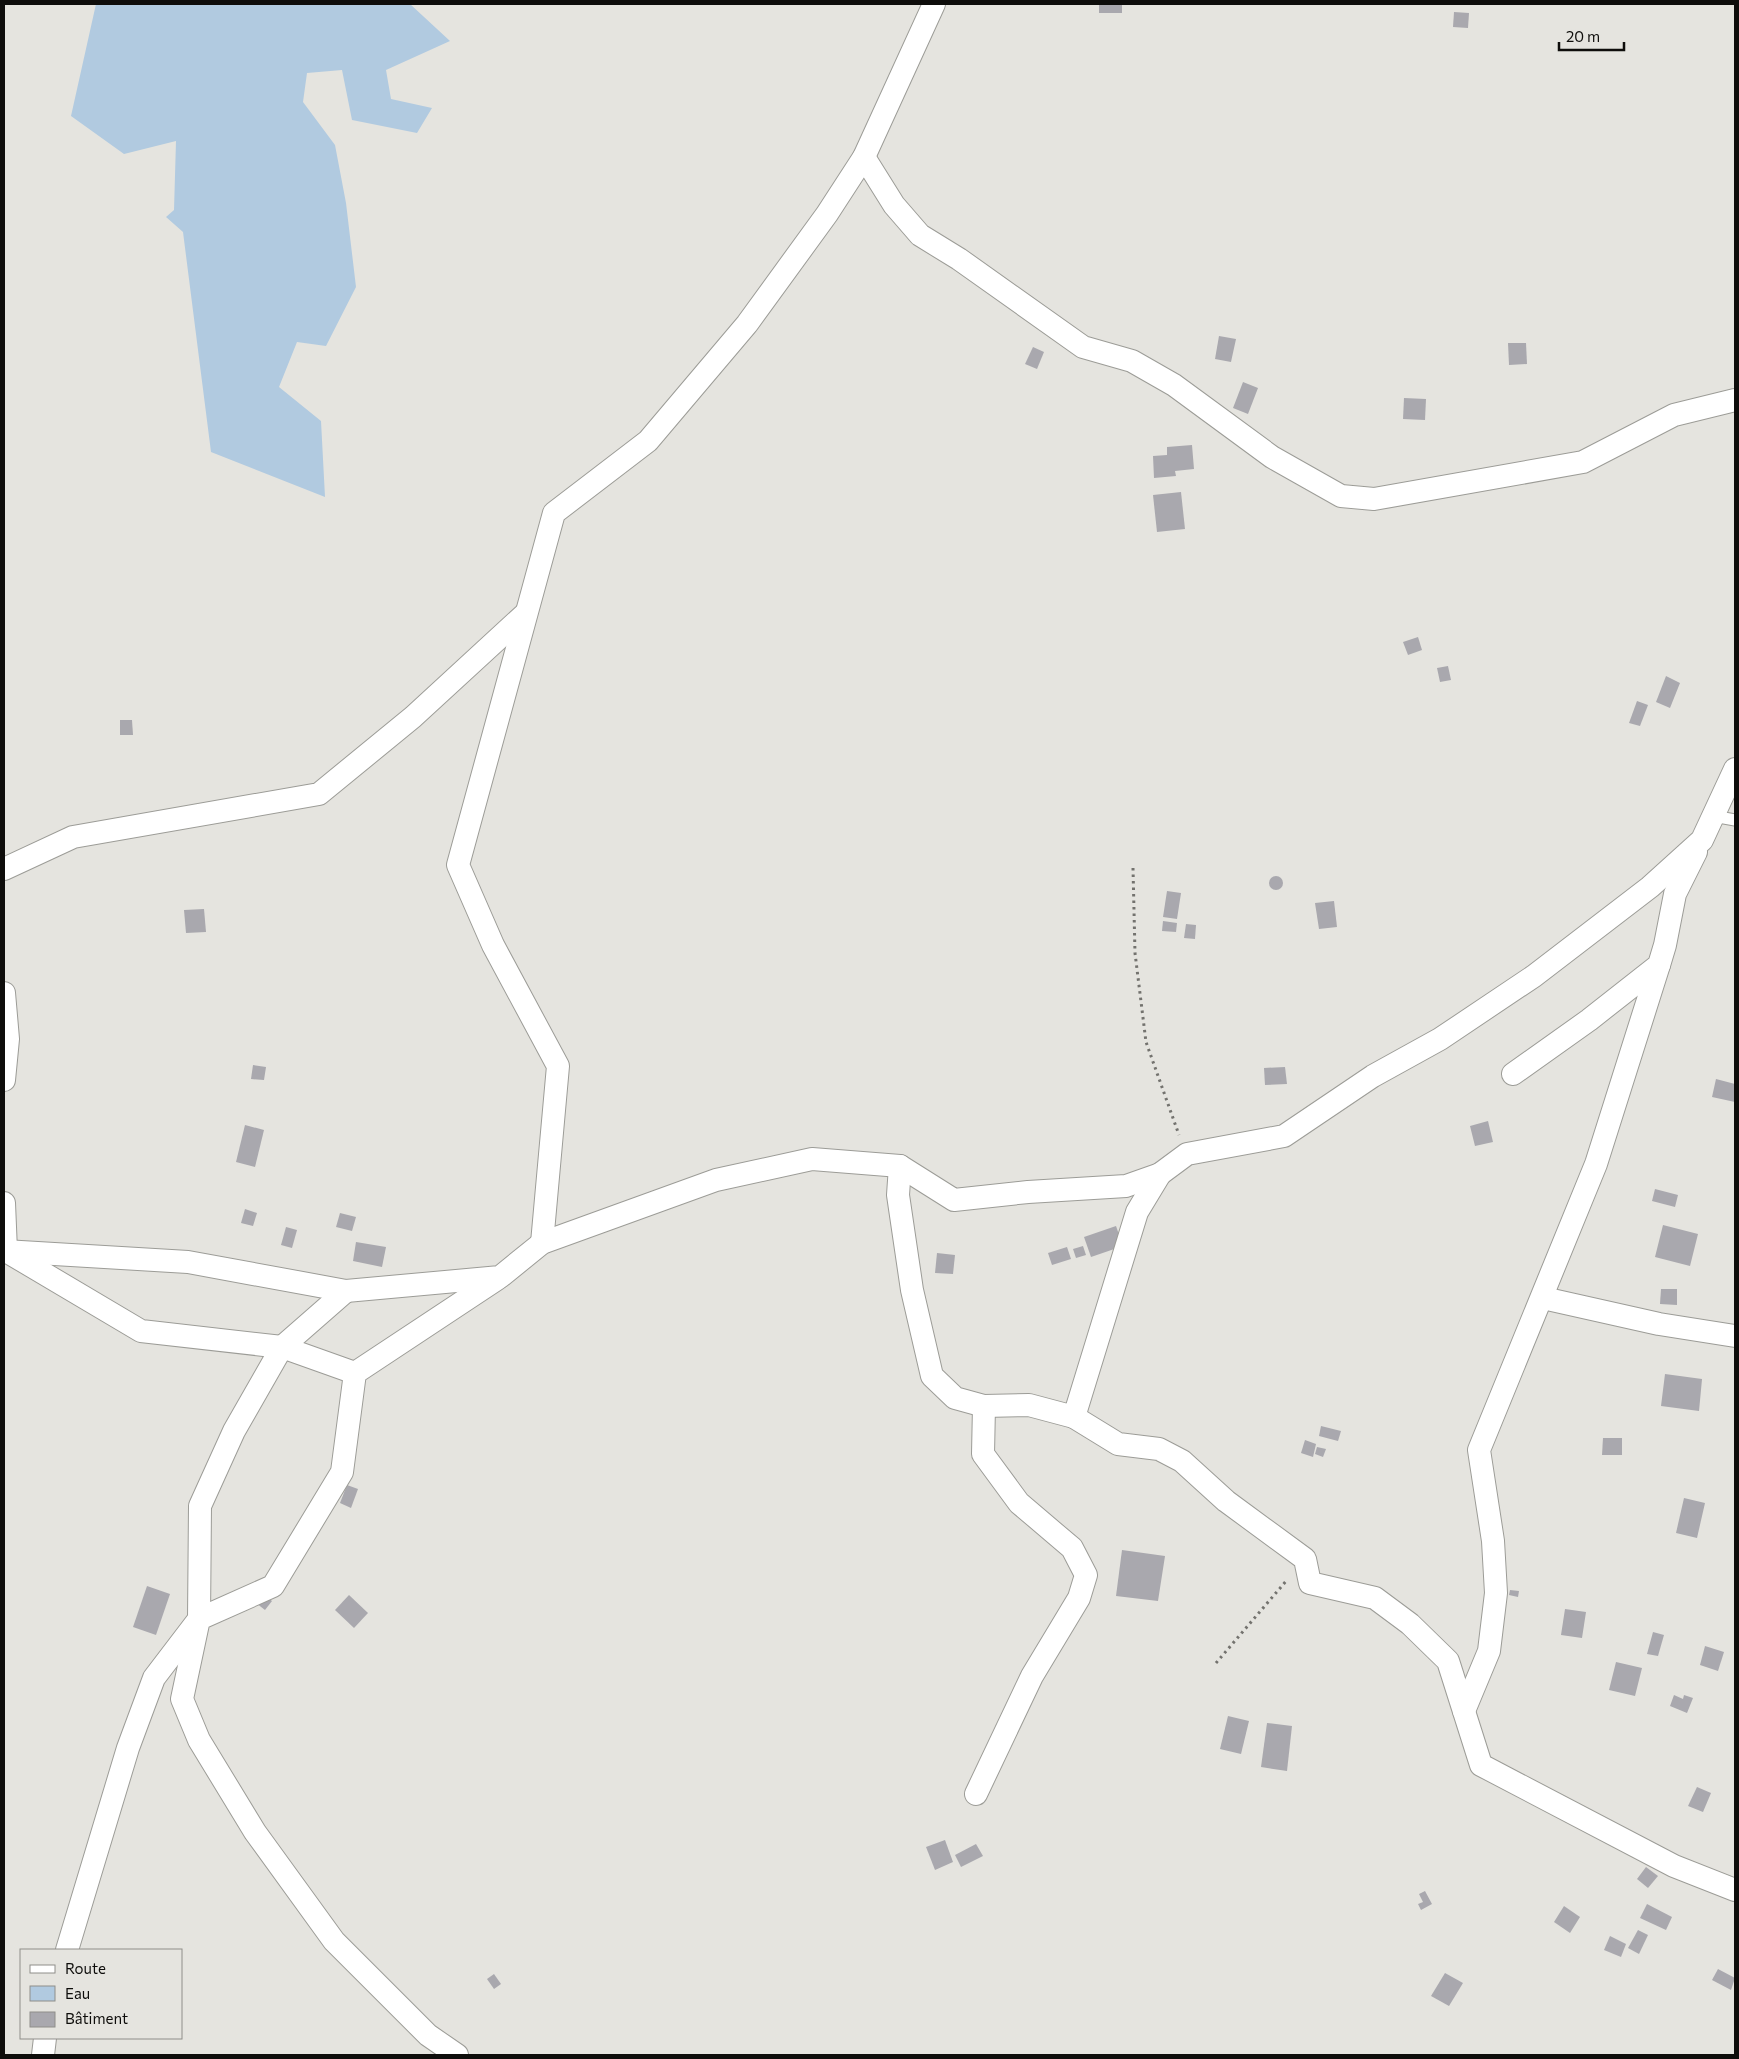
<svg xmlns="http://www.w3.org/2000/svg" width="1739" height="2059" font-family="Commissioner,sans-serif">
<rect width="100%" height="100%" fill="#e5e4df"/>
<path fill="#b1cae0" d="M96,4H410L450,41L386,70L391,99L432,108L417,133L352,120L342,70L307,73L303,102L335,145L346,203L356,287L326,346L297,342L279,387L321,421L325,497L211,452L183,232L166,217L174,210L176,141L124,154L71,116Z"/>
<g fill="#a9a8ae">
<rect x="1099" y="4" width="23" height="9"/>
<path d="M1454,12L1469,13L1468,28L1453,27Z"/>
<path d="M1219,336L1236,339L1231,362L1215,359Z"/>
<path d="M1508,343H1526L1527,364L1509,365Z"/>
<path d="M1033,347L1044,352L1037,369L1025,364Z"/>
<path d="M1243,382L1258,388L1248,414L1233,408Z"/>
<path d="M1404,398L1426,399L1425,420L1403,419Z"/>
<path d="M1192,445L1194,469L1175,471L1176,476L1154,478L1153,456L1167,455V447Z"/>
<path d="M1181,492L1185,529L1157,532L1153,495Z"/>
<path d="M1418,637L1422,650L1408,655L1403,642Z"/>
<path d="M1448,666L1451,680L1440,682L1437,668Z"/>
<path d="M1666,676L1680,683L1670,708L1656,702Z"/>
<path d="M1637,701L1648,705L1640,726L1629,723Z"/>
<path d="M120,720H132L133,735H120Z"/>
<circle cx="1276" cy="883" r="7"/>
<path d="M1167,891L1181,893L1177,919L1163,917Z"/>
<path d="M1334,901L1337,927L1319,929L1315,903Z"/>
<path d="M204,909L206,932L186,933L184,910Z"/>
<path d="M1163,921L1177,923L1176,932L1162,931Z"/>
<path d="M1186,924L1196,925L1195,939L1184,938Z"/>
<path d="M253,1065L266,1067L264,1080L251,1079Z"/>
<path d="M1285,1067L1287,1084L1265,1085L1264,1068Z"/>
<path d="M1716,1079L1735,1084V1102L1712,1097Z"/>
<path d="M1488,1121L1493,1142L1475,1146L1470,1126Z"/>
<path d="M245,1125L264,1130L255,1167L236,1162Z"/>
<path d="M1655,1189L1678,1195L1675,1207L1652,1201Z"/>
<path d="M245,1209L257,1213L253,1226L241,1223Z"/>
<path d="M340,1213L356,1217L352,1231L336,1227Z"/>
<path d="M1663,1225L1698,1234L1690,1266L1655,1257Z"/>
<path d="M1116,1226L1123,1246L1091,1257L1084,1237Z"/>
<path d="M286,1227L297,1230L292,1248L281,1245Z"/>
<path d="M356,1242L386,1247L382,1267L353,1261Z"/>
<path d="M1083,1246L1086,1255L1076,1258L1073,1249Z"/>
<path d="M1067,1247L1071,1259L1052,1265L1048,1253Z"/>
<path d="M937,1253L955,1255L953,1274L935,1273Z"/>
<path d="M1661,1289H1677V1305L1660,1304Z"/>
<path d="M1665,1374L1702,1379L1699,1411L1661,1406Z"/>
<path d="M1321,1426L1341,1431L1338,1441L1319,1436Z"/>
<path d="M1603,1438H1622V1455H1602Z"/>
<path d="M1305,1440L1316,1444L1313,1457L1301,1453Z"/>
<path d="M1317,1447L1326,1449L1323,1457L1315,1454Z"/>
<path d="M347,1485L358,1489L351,1508L340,1503Z"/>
<path d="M1684,1498L1705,1503L1697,1538L1676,1533Z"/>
<path d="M1122,1550L1165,1556L1158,1601L1116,1596Z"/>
<path d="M147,1586L170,1594L156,1635L133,1627Z"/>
<path d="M1510,1590L1519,1591L1518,1597L1509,1595Z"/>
<path d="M263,1594L272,1601L265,1610L256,1603Z"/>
<path d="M349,1595L368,1613L354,1628L335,1610Z"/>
<path d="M1565,1609L1586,1612L1582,1638L1561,1635Z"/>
<path d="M1653,1632L1664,1635L1658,1656L1647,1654Z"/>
<path d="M1705,1646L1724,1652L1718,1671L1700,1665Z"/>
<path d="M1616,1662L1642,1668L1635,1696L1609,1690Z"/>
<path d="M1674,1695L1683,1699L1684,1695L1693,1698L1687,1713L1670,1706Z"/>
<path d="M1228,1716L1249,1721L1241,1754L1220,1749Z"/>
<path d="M1267,1723L1292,1726L1287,1771L1261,1767Z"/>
<path d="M1697,1787L1711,1793L1703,1812L1688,1806Z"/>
<path d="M945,1840L953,1862L935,1870L926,1847Z"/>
<path d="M976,1844L983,1856L961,1867L955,1855Z"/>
<path d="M1646,1867L1658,1876L1648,1888L1637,1879Z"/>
<path d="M1425,1891L1432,1904L1421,1910L1418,1904L1423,1902L1419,1894Z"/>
<path d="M1647,1904L1672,1917L1666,1930L1640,1918Z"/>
<path d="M1564,1906L1580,1917L1570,1933L1554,1922Z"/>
<path d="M1638,1930L1648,1935L1639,1954L1628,1948Z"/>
<path d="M1610,1936L1626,1944L1621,1957L1604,1950Z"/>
<path d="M1718,1969L1735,1978L1731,1990L1712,1980Z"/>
<path d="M1445,1973L1463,1983L1449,2006L1431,1996Z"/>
<path d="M494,1974L501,1984L494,1989L487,1979Z"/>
</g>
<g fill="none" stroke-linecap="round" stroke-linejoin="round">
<defs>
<path id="service" d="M1713,816L1735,820"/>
<g id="minor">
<path d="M864,157L894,205L920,235L959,259L1083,347L1132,361L1174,385L1272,457L1341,496L1374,499L1583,462L1674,415L1735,400"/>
<path d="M4,869L73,837L319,794L413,717L525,614"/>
<path d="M4,993L8,1039L4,1080"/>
<path d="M1513,1074L1589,1020L1659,965L1665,945L1675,894L1696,852"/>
<path d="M900,1166L898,1195L912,1290L932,1376L955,1398L984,1406L1029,1405L1074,1417L1137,1212L1160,1174"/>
<path d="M4,1203L6,1251L141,1331L282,1347L355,1373"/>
<path d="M542,1243L558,1066L493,945L458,865L554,513L648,441L747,324L827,214L864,157L934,4"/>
<path d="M4,1251L188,1262L346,1291L500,1277L542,1243L716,1180L812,1159L900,1166L954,1200L1028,1192L1126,1186L1160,1174L1187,1154L1284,1136L1373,1076L1440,1039L1534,976L1650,887L1702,840L1735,769"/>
<path d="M1543,1298L1659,1324L1735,1336"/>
<path d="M1074,1417L1118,1444L1159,1449L1182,1461L1226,1501L1305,1559L1310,1583L1375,1598L1410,1624L1448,1661L1481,1765L1674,1866L1735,1890"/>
<path d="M1464,1711L1489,1651L1496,1593L1493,1541L1479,1450L1596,1164L1659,965"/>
<path d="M976,1794L1032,1676L1079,1598L1086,1575L1072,1548L1019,1503L983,1454L984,1406"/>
<path d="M67,1950L128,1748L154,1678L199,1619L200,1506L234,1431L282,1347L346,1291"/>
<path d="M43,2055L45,2038"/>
<path d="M457,2055L428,2035L334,1941L255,1832L199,1740L182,1699L199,1619L273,1586L342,1472L355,1373L497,1279"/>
</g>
</defs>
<use href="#service" stroke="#9c9c97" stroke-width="13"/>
<use href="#minor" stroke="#9c9c97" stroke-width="24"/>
<g stroke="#73726e" stroke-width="3" stroke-dasharray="2.5 4" stroke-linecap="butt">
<path d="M1133,868L1135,953L1146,1042L1179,1135"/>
<path d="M1216,1663L1287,1580"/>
</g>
<use href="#service" stroke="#fff" stroke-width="11"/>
<use href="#minor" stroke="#fff" stroke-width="22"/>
</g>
<rect width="1739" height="2059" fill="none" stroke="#0e0d0b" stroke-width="10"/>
<rect x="20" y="1949" width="162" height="90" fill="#e5e4df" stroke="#8f8e8a"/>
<rect x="30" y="1965" width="25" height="8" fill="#ffffff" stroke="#8f8e8a"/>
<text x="65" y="1974" font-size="15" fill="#0e0d0b">Route</text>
<rect x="30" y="1986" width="25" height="15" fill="#b1cae0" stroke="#8f8e8a"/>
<text x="65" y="1999" font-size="15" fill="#0e0d0b">Eau</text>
<rect x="30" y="2012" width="25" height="15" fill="#a9a8ae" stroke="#8f8e8a"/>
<text x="65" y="2024" font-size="15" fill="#0e0d0b">Bâtiment</text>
<path d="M1559 42v8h65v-8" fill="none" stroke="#0e0d0b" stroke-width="2.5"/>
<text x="1566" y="42" font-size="15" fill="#0e0d0b" stroke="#e5e4df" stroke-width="4" paint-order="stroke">20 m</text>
</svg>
